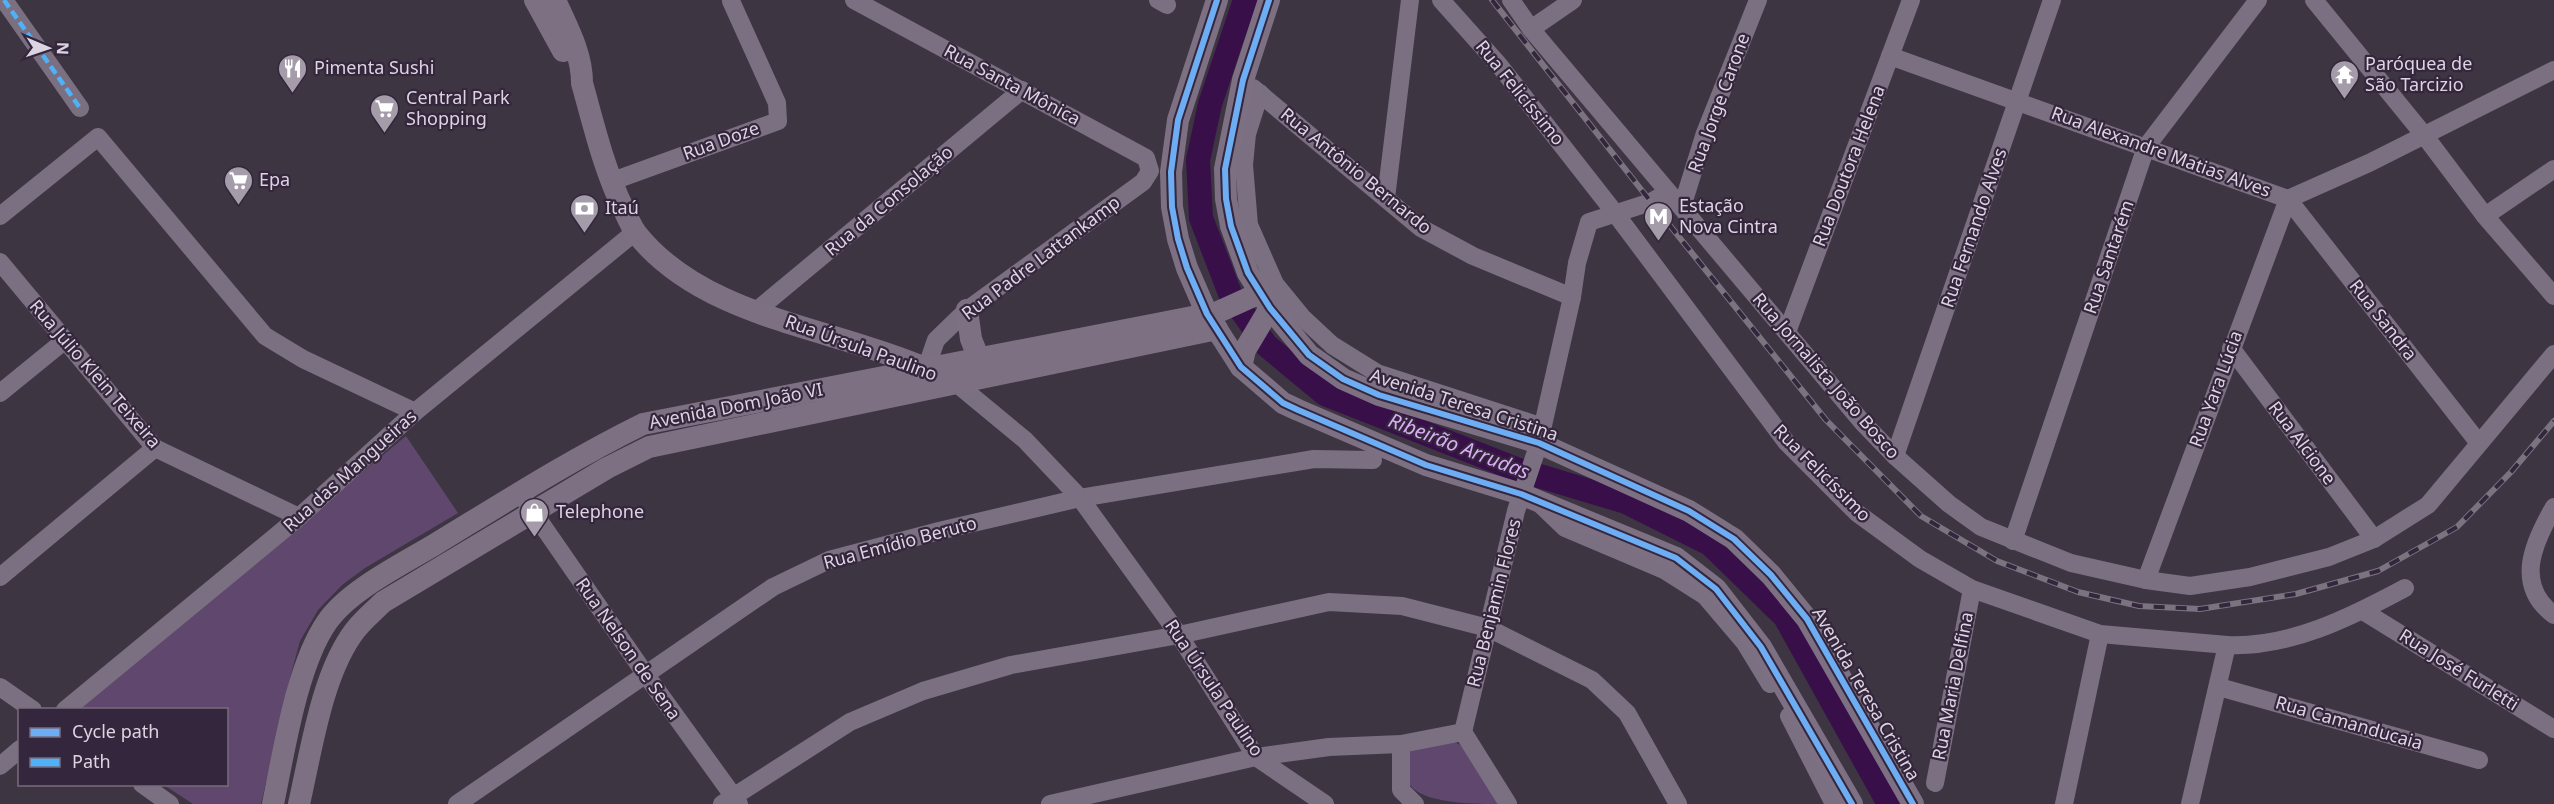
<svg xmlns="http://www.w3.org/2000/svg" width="2554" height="804" font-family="'Noto Sans',sans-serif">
<rect width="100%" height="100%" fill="#3d3542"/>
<g fill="#60476e">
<path d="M406,436L458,513L365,568L342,585L318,610L300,641L291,674L261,804H193L164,785L226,784V710H74Z"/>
<path d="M1448,739L1467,748L1497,799V804C1474,804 1412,804 1407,778C1405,769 1407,759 1407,750Z"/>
</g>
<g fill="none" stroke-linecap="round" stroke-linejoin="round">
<path stroke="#380f49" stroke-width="24" d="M1245,0L1210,104L1198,160L1201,218L1231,296L1266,345L1325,394L1516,469L1626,502L1710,544L1785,617L1889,804"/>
<g stroke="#7b7081" stroke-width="18">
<path d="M4,0L80,108"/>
<path d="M854,0L1146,158L1150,171L1143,182L967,310L936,340L926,369"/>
<path d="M1158,0L1167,5"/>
<path d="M1441,0L1499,65L1615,213L1787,443L1857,513L1920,559L1972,589L2100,634L2227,645C2290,648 2351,617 2405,588"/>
<path d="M1511,0L1531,29L1863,423L1895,456L1949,504L1981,527L2071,563L2146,580L2190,586L2250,577L2329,557L2374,539L2428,505L2554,354"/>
<path d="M2314,0L2424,135L2485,216L2554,296"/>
<path d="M1531,29L1573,0"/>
<path d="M1890,56L2288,199L2369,163L2554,70"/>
<path d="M1253,88L1421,228L1473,256L1572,297"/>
<path d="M1260,93L1247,134L1244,165L1249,225L1275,284L1302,317L1332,345L1377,373L1543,427"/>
<path d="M610,182L778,121L777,103L731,1"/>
<path d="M1386,198L1410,0"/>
<path d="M2288,199L2478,442"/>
<path d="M1682,207L1705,133L1758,0"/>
<path d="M0,216L98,137L265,336L303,359L415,412"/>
<path d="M2485,216L2554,169"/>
<path d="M0,262L155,448L299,517"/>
<path d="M756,311L1022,90"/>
<path d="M1787,332L1911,0"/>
<path d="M2231,348L2374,539"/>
<path d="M956,383L1025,440L1080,498L1179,635L1256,757L1325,804"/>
<path d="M0,393L64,341"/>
<path d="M1895,456L2052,0"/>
<path d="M520,493L646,675L739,804"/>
<path d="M1541,505L1565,528L1664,570L1705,596L1745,643L1770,684"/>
<path d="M2554,507C2533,543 2514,585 2554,615"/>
<path d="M2013,541L2146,147L2258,0"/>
<path d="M0,577L155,448"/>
<path d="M2146,580L2288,199"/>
<path d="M2363,611L2554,729"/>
<path d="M0,687L33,710"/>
<path d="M2219,687L2479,760"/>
<path d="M65,710L299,517L415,412L635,232"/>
<path d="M1789,716L1834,804"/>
<path d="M1463,732L1516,511L1539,443L1572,297L1577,263L1589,222L1651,202L1668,192"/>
<path d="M1463,732L1508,804"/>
<path d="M1401,744V790L1415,804"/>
<path d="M0,766L20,749"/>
<path d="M1935,783L1972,589"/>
<path d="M142,784L170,804"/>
<path d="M457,804L773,587L829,560L939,531L1080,498L1314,459L1373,460"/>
<path d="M722,804L850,722L923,691L1011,665L1179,635L1329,602L1402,606L1488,628L1592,680L1627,713L1678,804"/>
<path d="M1050,804L1256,757L1329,747L1401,744L1463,732"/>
<path d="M2064,804L2100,634"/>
<path d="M2190,804L2227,645"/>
</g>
<g stroke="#7d7083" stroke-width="22">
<path d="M535,0L563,51"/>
<path d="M555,0C567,27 582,53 582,83C594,126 604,169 623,208C627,216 631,226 636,233C703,318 831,327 925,368"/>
<path d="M1217,0L1178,120L1171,172L1172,207L1178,239L1187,268L1207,314L1241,367L1283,403L1298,410L1426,465L1521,494L1676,558L1716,589L1761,647L1852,804"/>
<path d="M1269,0L1243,80L1225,169L1226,199L1231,226L1248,273L1270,308L1309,355L1343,379L1379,395L1539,443L1689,511L1734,539L1771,575L1807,619L1913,804"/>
<path d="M967,310L971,339L979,359"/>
<path d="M1241,367L1245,350L1270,308"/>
<path d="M273,804C284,751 297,665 327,622C348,591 402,564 434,545C503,503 570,460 643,424L1218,312L1260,293"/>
<path d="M299,804C311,752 321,680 351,636C359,623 372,613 383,602L607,468L649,447L1217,329"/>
</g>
<defs>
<path id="rail" d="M1492,0L1651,202L1826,420L1921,516L1997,561L2078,592L2139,606L2200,609L2296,594L2378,571L2457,527L2511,472L2554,421"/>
</defs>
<use href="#rail" stroke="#7b7380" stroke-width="6"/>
<use href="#rail" stroke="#34263c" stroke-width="4" stroke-dasharray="11" stroke-linecap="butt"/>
<path stroke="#4fb1f8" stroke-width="4.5" stroke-dasharray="9 4.5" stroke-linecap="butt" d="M4,0L80,108"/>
<defs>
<g id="cycleway">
<path d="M1217,0L1178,120L1171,172L1172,207L1178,239L1187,268L1207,314L1241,367L1283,403L1298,410L1426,465L1521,494L1676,558L1716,589L1761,647L1852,804"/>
<path d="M1269,0L1243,80L1225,169L1226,199L1231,226L1248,273L1270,308L1309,355L1343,379L1379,395L1539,443L1689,511L1734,539L1771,575L1807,619L1913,804"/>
</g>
</defs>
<use href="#cycleway" stroke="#34263c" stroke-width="10"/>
<use href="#cycleway" stroke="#6dadf4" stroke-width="6"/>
</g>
<defs>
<symbol id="restaurant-pin" viewBox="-11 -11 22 30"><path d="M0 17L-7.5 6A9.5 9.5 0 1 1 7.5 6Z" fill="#a59caa" stroke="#34263c"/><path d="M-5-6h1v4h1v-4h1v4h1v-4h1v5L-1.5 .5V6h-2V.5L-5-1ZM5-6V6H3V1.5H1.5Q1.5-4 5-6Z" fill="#fff"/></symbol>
<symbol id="temple-pin" viewBox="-11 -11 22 30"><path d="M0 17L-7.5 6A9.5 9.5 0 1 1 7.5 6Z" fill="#a59caa" stroke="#34263c"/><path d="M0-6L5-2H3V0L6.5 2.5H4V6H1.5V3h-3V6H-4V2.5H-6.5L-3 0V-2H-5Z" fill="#fff"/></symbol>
<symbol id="supermarket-pin" viewBox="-11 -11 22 30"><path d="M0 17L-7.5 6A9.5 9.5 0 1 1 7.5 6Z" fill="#a59caa" stroke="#34263c"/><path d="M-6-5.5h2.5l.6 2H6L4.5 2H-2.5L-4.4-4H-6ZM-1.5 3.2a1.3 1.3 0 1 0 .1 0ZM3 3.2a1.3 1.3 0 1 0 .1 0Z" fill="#fff"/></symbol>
<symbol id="bank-pin" viewBox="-11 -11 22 30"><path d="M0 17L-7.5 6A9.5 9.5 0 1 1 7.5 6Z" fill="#a59caa" stroke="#34263c"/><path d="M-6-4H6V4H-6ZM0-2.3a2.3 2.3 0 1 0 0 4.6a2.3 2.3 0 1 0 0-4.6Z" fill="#fff"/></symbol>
<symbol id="metro-pin" viewBox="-11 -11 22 30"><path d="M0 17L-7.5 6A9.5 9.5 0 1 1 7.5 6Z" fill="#a59caa" stroke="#34263c"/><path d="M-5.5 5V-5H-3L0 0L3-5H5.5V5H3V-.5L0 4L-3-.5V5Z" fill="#fff"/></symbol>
<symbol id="shop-pin" viewBox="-11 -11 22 30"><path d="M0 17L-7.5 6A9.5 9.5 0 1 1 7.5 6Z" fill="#a59caa" stroke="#34263c"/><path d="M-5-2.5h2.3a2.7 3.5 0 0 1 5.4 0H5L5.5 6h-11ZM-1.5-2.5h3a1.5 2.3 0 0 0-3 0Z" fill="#fff"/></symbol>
</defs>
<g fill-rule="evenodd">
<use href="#restaurant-pin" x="276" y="52" width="33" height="45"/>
<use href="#temple-pin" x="2328" y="58" width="33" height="45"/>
<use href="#supermarket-pin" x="368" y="92" width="33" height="45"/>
<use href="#supermarket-pin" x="222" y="164" width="33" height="45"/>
<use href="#bank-pin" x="568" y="192" width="33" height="45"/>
<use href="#metro-pin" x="1642" y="200" width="33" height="45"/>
<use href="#shop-pin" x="518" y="496" width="33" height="45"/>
</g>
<g text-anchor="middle" stroke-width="4.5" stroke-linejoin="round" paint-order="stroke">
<g font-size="18" fill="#ddd4e2" stroke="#34263c" text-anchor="start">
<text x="2365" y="70">Paróquea de<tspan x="2365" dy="21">São Tarcizio</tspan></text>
<text x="314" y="74">Pimenta Sushi</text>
<text x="406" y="104">Central Park<tspan x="406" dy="21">Shopping</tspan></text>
<text x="259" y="186">Epa</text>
<text x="1679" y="212">Estação<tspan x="1679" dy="21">Nova Cintra</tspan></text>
<text x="605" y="214">Itaú</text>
<text x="556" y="518">Telephone</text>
</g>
<g font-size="18" fill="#ddd4e2" stroke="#34263c">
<text transform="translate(1012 85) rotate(28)" y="6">Rua Santa Mônica</text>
<text transform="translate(1520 93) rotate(51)" y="6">Rua Felicíssimo</text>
<text transform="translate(1719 103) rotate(-70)" y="6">Rua Jorge Carone</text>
<text transform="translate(721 141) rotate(-20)" y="6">Rua Doze</text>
<text transform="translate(2161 152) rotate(20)" y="6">Rua Alexandre Matias Alves</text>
<text transform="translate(1849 166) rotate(-69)" y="6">Rua Doutora Helena</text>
<text transform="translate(1356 171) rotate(39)" y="6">Rua Antônio Bernardo</text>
<text transform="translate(889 201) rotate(-40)" y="6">Rua da Consolação</text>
<text transform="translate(1974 228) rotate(-71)" y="6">Rua Fernando Alves</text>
<text transform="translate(2109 257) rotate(-71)" y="6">Rua Santarém</text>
<text transform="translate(1041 258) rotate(-37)" y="6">Rua Padre Lattankamp</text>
<text transform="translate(2383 320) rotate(52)" y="6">Rua Sandra</text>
<text transform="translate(861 348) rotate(20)" y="6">Rua Úrsula Paulino</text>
<text transform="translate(95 374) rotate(49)" y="6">Rua Júlio Klein Teixeira</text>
<text transform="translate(1826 376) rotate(49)" y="6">Rua Jornalista João Bosco</text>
<text transform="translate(2216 389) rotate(-70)" y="6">Rua Yara Lúcia</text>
<text transform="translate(1464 405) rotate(18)" y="6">Avenida Teresa Cristina</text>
<text transform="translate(736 406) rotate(-11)" y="6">Avenida Dom João VI</text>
<text transform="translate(2302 443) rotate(53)" y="6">Rua Alcione</text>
<text transform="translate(350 471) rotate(-42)" y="6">Rua das Mangueiras</text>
<text transform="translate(1822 473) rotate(45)" y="6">Rua Felicíssimo</text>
<text transform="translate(900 543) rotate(-15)" y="6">Rua Emídio Beruto</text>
<text transform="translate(1494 603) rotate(-76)" y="6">Rua Benjamin Flores</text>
<text transform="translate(628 649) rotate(55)" y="6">Rua Nelson de Sena</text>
<text transform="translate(2459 670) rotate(32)" y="6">Rua José Furletti</text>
<text transform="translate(1953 686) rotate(-79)" y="6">Rua Maria Delfina</text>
<text transform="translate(1214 688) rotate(56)" y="6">Rua Úrsula Paulino</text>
<text transform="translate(1866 694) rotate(60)" y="6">Avenida Teresa Cristina</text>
<text transform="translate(2349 723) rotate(16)" y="6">Rua Camanducaia</text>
</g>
<g font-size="20" font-style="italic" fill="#dcacf6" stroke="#34263c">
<text transform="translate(1459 446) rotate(21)" y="7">Ribeirão Arrudas</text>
</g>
</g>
<rect x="18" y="708" width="210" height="78" fill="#34263c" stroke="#786c7e" stroke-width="1.5"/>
<rect x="30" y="728" width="30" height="9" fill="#6dadf4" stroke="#786c7e" stroke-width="1.5"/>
<text x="72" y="738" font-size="18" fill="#ddd4e2">Cycle path</text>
<rect x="30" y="758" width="30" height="9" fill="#4fb1f8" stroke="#786c7e" stroke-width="1.5"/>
<text x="72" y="768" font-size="18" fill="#ddd4e2">Path</text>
<g transform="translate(48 48) rotate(92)" stroke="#34263c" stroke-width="4.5" paint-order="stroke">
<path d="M0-4.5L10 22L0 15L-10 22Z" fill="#ddd4e2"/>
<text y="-9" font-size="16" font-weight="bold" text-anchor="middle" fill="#ddd4e2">N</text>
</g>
</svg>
